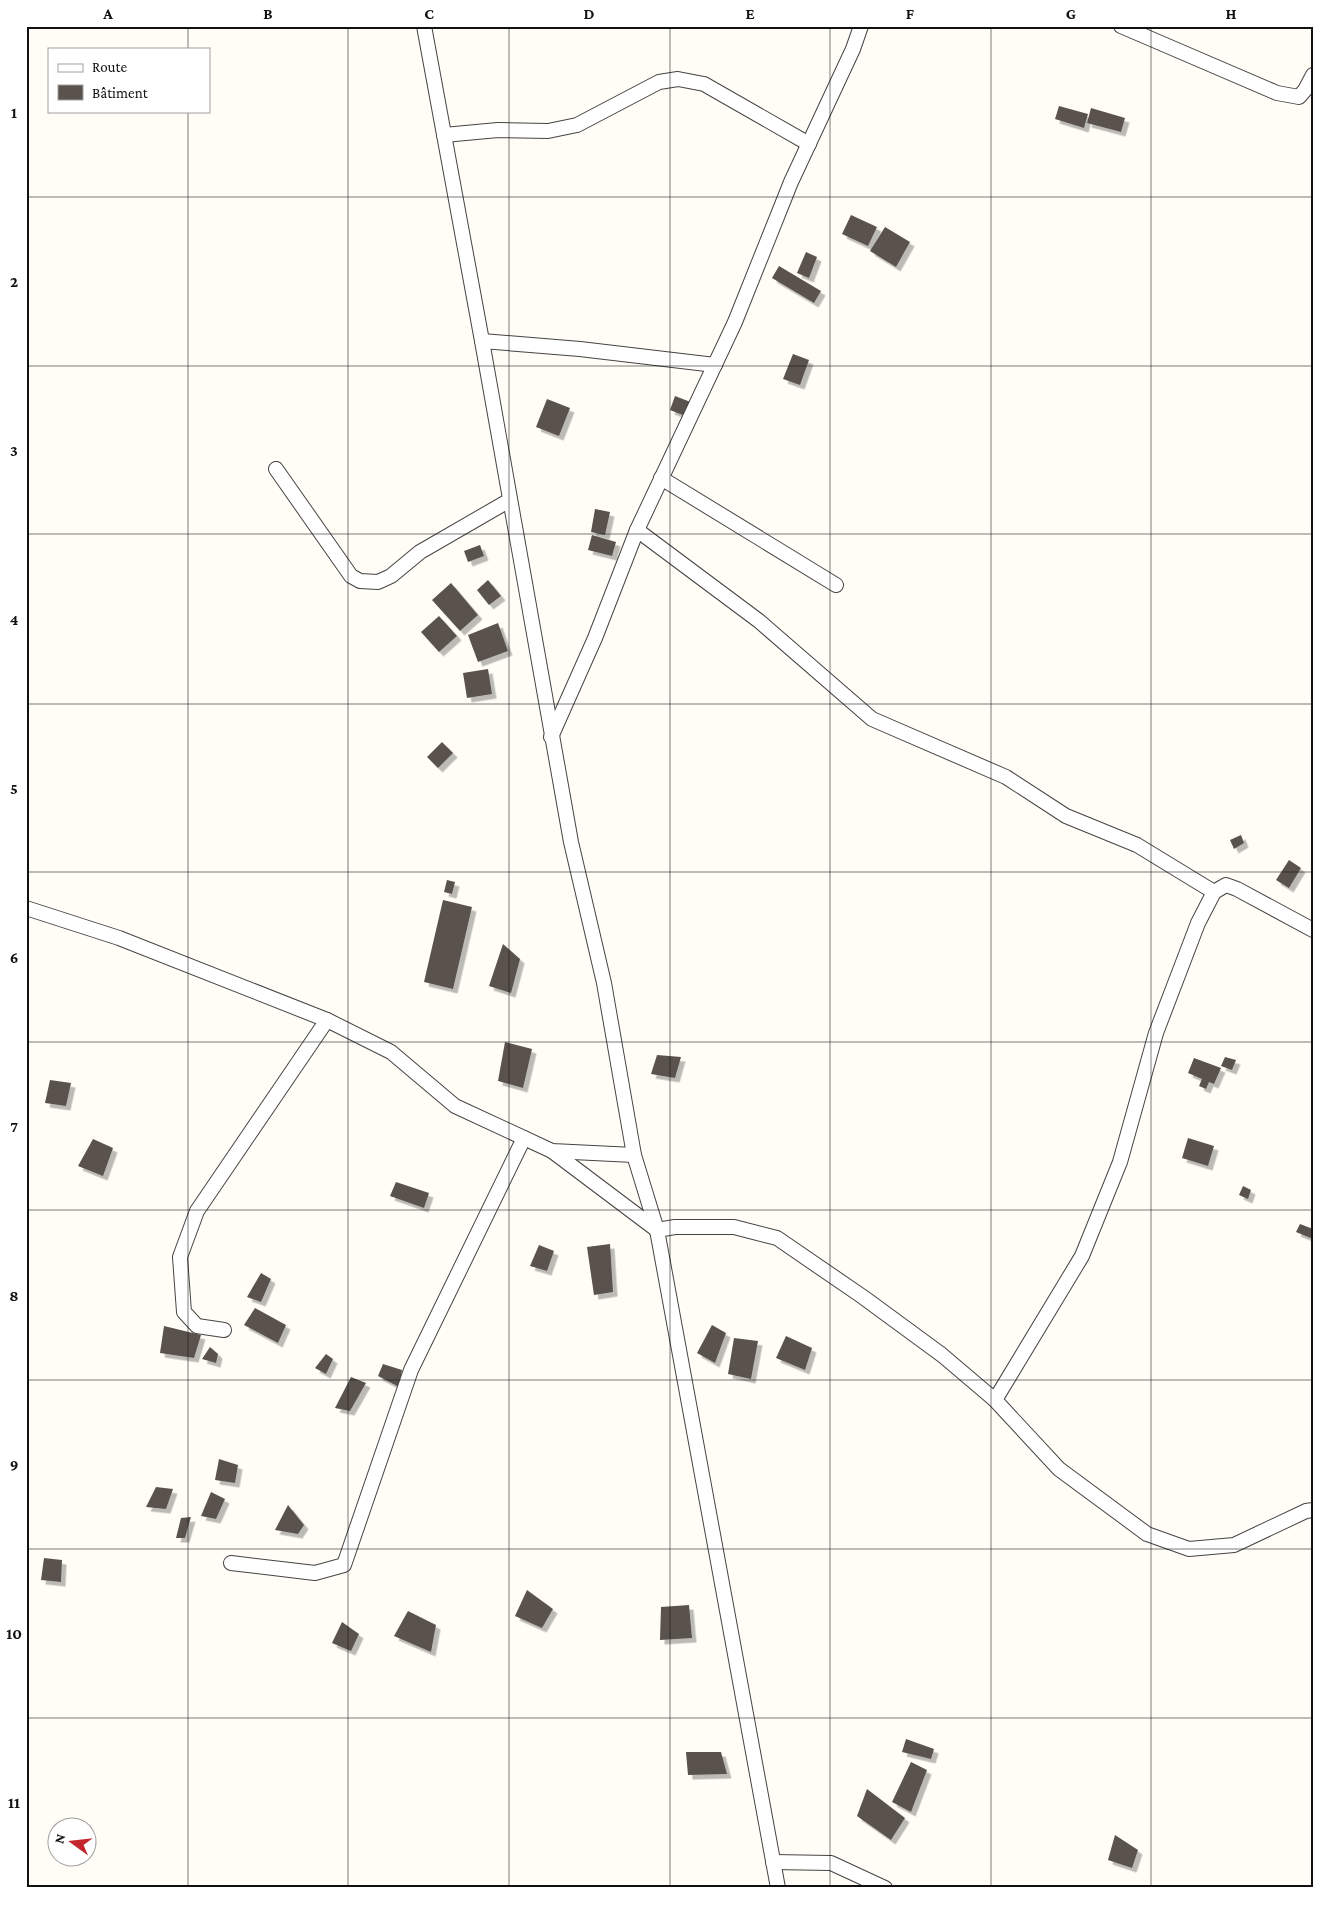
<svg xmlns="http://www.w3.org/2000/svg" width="1339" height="1914" font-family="'Crimson Pro',serif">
<defs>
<filter id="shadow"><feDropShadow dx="4.5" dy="4.5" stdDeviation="0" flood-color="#0004"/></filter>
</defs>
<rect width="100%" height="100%" fill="#fffdf5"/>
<g fill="#5a524d" filter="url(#shadow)">
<path d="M1059,106L1088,114L1084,128L1055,119Z"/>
<path d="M1091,108L1125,118L1121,132L1087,123Z"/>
<path d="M851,215L877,227L868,246L842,234Z"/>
<path d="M885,227L910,242L896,267L870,251Z"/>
<path d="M806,252L817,257L809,278L797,273Z"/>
<path d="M779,266L821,291L814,303L772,278Z"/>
<path d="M793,354L809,360L800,385L783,379Z"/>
<path d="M675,396L693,403L688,417L670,410Z"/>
<path d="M547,399L570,408L559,436L536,427Z"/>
<path d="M595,509L610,512L605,535L591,532Z"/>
<path d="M592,535L616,542L612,556L588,550Z"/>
<path d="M480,545L484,556L468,562L464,551Z"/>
<path d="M488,580L501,596L489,605L477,590Z"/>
<path d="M451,583L478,615L460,631L432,600Z"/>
<path d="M439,616L457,636L439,652L421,632Z"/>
<path d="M498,623L508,651L478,662L468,635Z"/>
<path d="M488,669L492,694L467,698L463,673Z"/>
<path d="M442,742L453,753L438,768L427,757Z"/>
<path d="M1241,835L1244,843L1234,849L1230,840Z"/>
<path d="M1289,860L1301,868L1289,888L1276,880Z"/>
<path d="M447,880L455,882L452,894L444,892Z"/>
<path d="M443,900L472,907L453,989L424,982Z"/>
<path d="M503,944L520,959L511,993L489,986Z"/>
<path d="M505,1042L532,1049L523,1088L498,1081Z"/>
<path d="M657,1055L681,1057L675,1078L651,1074Z"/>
<path d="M1225,1057L1236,1060L1232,1070L1221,1066Z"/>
<path d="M1194,1058L1221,1068L1214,1084L1209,1082L1206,1089L1199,1086L1202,1079L1188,1073Z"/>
<path d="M50,1080L71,1083L66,1106L45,1103Z"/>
<path d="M1188,1138L1214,1146L1208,1166L1182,1158Z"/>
<path d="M93,1139L113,1148L103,1176L78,1166Z"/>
<path d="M396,1182L429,1193L424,1208L390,1196Z"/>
<path d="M1243,1186L1251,1190L1248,1199L1239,1195Z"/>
<path d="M1300,1224L1313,1229V1239L1296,1232Z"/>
<path d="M610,1244L613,1292L594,1295L587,1247Z"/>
<path d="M539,1245L554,1251L547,1271L530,1266Z"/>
<path d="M261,1273L271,1279L261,1302L247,1297Z"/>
<path d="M255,1308L286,1325L278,1343L244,1325Z"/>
<path d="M712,1325L726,1333L715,1363L697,1353Z"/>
<path d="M164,1326L201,1335L194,1358L160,1353Z"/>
<path d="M786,1336L812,1348L805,1370L776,1358Z"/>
<path d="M734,1338L758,1341L751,1379L728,1374Z"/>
<path d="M210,1347L218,1354L216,1363L202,1359Z"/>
<path d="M326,1354L333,1359L326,1374L315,1368Z"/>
<path d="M383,1364L402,1370L399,1387L378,1376Z"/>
<path d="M351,1377L366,1383L350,1411L335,1408Z"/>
<path d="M219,1459L238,1465L235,1483L215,1480Z"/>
<path d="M156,1487L173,1489L166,1509L146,1507Z"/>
<path d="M211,1492L225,1499L216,1519L201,1516Z"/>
<path d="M288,1505L304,1525L298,1534L275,1530Z"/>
<path d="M191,1517L185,1538H176L181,1518Z"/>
<path d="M44,1558L62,1560L61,1582L41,1580Z"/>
<path d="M527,1590L553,1609L542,1628L515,1616Z"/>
<path d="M689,1605L692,1638L660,1640L661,1607Z"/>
<path d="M408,1611L436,1625L431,1652L394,1636Z"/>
<path d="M342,1622L359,1634L351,1651L332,1643Z"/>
<path d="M906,1739L934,1749L931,1759L902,1752Z"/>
<path d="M686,1752H721L727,1774L688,1775Z"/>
<path d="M911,1762L927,1770L911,1812L892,1802Z"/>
<path d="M867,1789L905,1818L891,1840L857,1816Z"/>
<path d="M1115,1835L1138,1850L1132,1868L1108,1860Z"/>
</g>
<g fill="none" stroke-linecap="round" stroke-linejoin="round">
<defs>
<g id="minor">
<path d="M424,26L482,341L571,842L604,983L634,1155L657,1230L778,1888"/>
<path d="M1121,26L1277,93L1299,97L1305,90L1313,75"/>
<path d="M444,135L498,130L548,131L577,125L659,82L678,79L704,84L809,144"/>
<path d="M482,341L580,349L715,365"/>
<path d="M276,469L351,576L360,581L378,582L391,576L420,552L510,500"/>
<path d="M661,478L836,585"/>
<path d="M637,530L759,621L872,719L1006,777L1066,816L1137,845L1214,892"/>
<path d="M551,737L595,638L637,530L735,322L791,182L853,49L861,26"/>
<path d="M26,908L119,938L327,1020L391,1052L455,1106L552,1151L634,1155"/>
<path d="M552,1151L657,1230L675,1227H734L777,1238L863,1297L942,1355L995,1400L1059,1469L1147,1534L1189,1549L1234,1545L1306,1511L1313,1510"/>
<path d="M224,1330L197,1326L184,1312L180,1257L197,1211L327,1020"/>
<path d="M995,1400L1082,1256L1120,1162L1156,1033L1198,923L1214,892L1226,885L1237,889L1313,930"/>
<path d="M231,1563L315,1573L344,1565L411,1370L524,1138"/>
<path d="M773,1862L831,1863L885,1888"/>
</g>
</defs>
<use href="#minor" stroke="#444" stroke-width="16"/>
<use href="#minor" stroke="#fff" stroke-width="14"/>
</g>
<path fill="none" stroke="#111" stroke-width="1" stroke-opacity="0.55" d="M188,26V49M348,26V1888M509,26V1888M670,26V1888M830,26V1888M991,26V1888M1151,26V1888M188,111V1888M26,197H1313M26,366H1313M26,534H1313M26,704H1313M26,872H1313M26,1042H1313M26,1210H1313M26,1380H1313M26,1549H1313M26,1718H1313"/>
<rect width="1339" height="1914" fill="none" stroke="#ffffff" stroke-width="55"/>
<rect x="48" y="48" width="162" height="65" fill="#ffffff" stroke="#a0a0a0"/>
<rect x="58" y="64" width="25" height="8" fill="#ffffff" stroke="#a0a0a0"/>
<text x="92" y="72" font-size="15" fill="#111111">Route</text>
<rect x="58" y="85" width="25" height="15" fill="#5a524d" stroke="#a0a0a0"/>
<text x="92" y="98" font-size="15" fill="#111111">Bâtiment</text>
<g transform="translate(72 1842) rotate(285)"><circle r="24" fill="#ffffff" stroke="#a0a0a0"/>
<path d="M0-4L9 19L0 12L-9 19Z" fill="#c4262e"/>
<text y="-8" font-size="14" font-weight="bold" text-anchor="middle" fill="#111111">N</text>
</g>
<rect x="28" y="28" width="1284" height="1858" fill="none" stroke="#111" stroke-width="2"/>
<g font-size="16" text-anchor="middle" font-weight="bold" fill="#111">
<text x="108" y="19">A</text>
<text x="268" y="19">B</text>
<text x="429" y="19">C</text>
<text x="589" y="19">D</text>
<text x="750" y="19">E</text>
<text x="910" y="19">F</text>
<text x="1071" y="19">G</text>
<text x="1231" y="19">H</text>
<text x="14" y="118">1</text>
<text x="14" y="287">2</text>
<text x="14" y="456">3</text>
<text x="14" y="625">4</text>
<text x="14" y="794">5</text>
<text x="14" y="963">6</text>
<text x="14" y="1132">7</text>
<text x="14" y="1301">8</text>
<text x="14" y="1470">9</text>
<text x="14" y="1639">10</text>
<text x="14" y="1808">11</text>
</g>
</svg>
